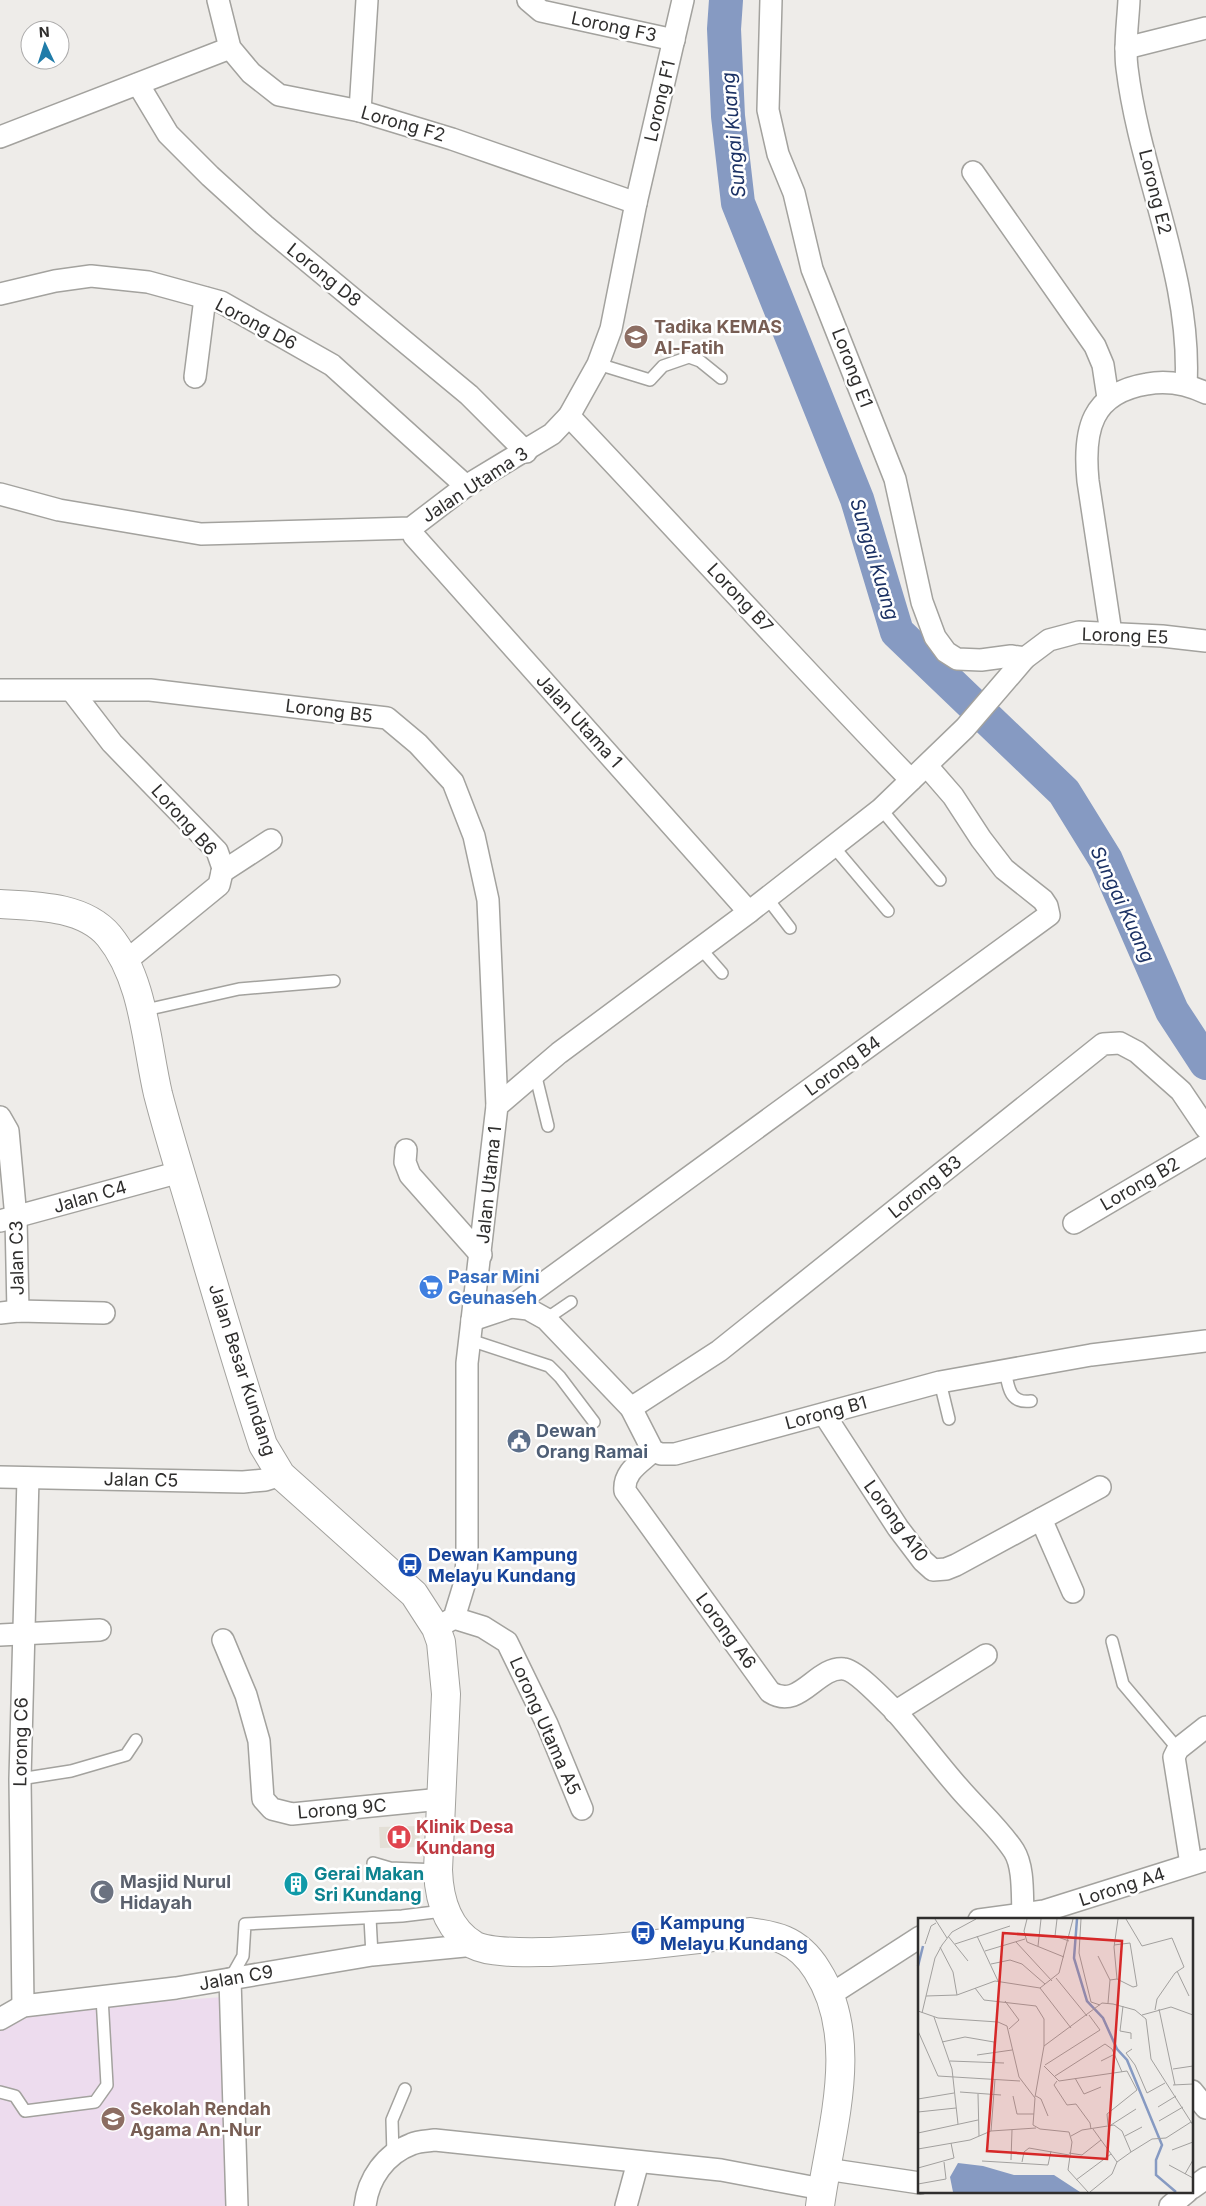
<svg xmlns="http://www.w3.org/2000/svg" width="1206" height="2206" font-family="Inter,sans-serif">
<rect width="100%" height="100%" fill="#eeece9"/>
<path fill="#e3dfd6" d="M419,1826L420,1847L380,1848L379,1827Z"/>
<path fill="#eddcee" d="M223,1997L229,2206H0V2031L43,2010Z"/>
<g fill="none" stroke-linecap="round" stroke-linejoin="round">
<path stroke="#869ac2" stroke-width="34" d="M726,0L724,29L728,116L738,203L857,499L897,632L1064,792L1106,860L1172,1011L1206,1063"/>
<defs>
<g id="service">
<path d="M598,364L650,380L663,366L689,357L700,361L721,378"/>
<path d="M881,809L940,880"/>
<path d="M833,846L888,911"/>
<path d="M767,898L790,928"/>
<path d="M701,949L722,973"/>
<path d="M141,1011L239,989L334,981"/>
<path d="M535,1073L548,1126"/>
<path d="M546,1319L571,1302"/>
<path d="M470,1340L549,1366L560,1377L594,1422"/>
<path d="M1005,1369C1008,1386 1009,1404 1031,1401"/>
<path d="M940,1382L949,1419"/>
<path d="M1112,1641L1123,1684L1178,1749"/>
<path d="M20,1779L71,1771L126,1755L136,1740"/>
<path d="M373,1863L390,1868L438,1870"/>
<path d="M370,1918L372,1955"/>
<path d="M230,1979L243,1956L245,1924L402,1916L443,1911"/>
<path d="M0,2092L15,2096L25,2111L95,2102L107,2085L102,1997"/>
<path d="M393,2155L392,2120L405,2089"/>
</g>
<g id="minor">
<path d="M218,0L230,48L251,73L279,95L360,111L452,139L636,203"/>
<path d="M528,0L541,11L674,40"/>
<path d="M771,0L768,110L778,154L794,193L812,269L895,479L922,602L935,637L946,652L957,659L981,660L1011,656L1025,658"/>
<path d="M1129,0C1128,22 1124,46 1127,68C1140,175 1192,276 1186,385"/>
<path d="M1126,48L1206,28"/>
<path d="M138,84L168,134L210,176L264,225L469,395L526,452"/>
<path d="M360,111L367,0"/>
<path d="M0,137L230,48"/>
<path d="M973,172L1095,346L1103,365L1108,398"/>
<path d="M0,294L55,281L91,276L148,282L221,302L332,365L466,486"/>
<path d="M195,377L205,298"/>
<path d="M569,416C684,537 795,661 911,780"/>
<path d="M0,494L59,510L201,534L411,528L466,486L552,434L569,416L598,364L611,329L636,203L683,0"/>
<path d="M411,528L414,536L749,912"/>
<path d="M1111,633L1088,481C1083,430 1091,393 1147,384C1168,380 1187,384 1206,393"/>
<path d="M0,690H150L387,718L418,744L453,782L474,836L488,900L497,1106"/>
<path d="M72,691L112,743L217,851L223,868L219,885L126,961"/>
<path d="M222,872L271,840"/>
<path d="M0,1117L8,1131L16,1218L18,1311"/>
<path d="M406,1150L405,1162L410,1175L481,1255"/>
<path d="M0,1221L180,1172"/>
<path d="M1074,1223L1206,1145"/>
<path d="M511,1307L528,1309L546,1319L631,1408L653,1451L661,1454H675L940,1382L1091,1355L1206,1341"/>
<path d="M0,1313L18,1311L104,1313"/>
<path d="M472,1320L511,1307L1049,915L1047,906L1043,900L1004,869L981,839L953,796L927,766"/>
<path d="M631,1408L719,1351L1103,1044L1120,1043L1137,1052L1181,1091L1206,1128"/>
<path d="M824,1414L898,1528L923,1561L933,1570L946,1569L956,1565L1100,1487"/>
<path d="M653,1451C640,1463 623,1472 625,1491L770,1692C800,1711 816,1666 844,1669C856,1670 887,1703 896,1712C918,1737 937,1763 959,1788C976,1808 999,1828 1014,1851C1024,1867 1022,1895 1023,1914"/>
<path d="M0,1477L243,1482L265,1480L281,1475"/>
<path d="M1041,1519L1073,1592"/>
<path d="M454,1618L483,1627L507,1642L547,1724L582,1809"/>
<path d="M436,1628L454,1618L465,1582L467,1560V1363L497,1106L559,1053L749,912L881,809L965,728L1025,658L1049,640L1079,632L1162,636L1206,641"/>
<path d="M0,1635L100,1630"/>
<path d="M223,1640L246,1695L259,1741L263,1799L272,1809L292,1814L441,1799"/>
<path d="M895,1712L986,1655"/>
<path d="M1191,1864L1174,1757L1178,1749L1206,1727"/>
<path d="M979,1920L1044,1911L1206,1860"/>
<path d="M230,1979L237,2206"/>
<path d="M830,1995L920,1937"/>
<path d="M23,2006L20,1779L28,1478"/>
<path d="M0,2019L23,2006L176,1988L372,1955L475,1945"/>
<path d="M1192,2091L1206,2108"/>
<path d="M826,2169L920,2183"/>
<path d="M1192,2188L1206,2178"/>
<path d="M365,2206C368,2179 385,2154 412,2144C418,2141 428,2141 435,2140L721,2170L822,2189"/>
<path d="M626,2206L638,2162"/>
<path d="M1170,2206L1187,2192"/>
</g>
<path id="secondary" d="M0,904C36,906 84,906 109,936C144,979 146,1042 158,1094C171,1144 187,1193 201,1242C221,1310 241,1378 263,1445L281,1475L414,1594L436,1628L441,1642L446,1694L438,1870C439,1899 447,1929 474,1945C491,1954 531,1952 550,1952C617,1949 684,1942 750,1932C762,1934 773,1935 784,1940C798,1946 809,1957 817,1970C862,2040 830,2131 820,2206"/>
</defs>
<use href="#service" stroke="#a3a29e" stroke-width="14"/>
<use href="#minor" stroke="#a3a29e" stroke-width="24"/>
<use href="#secondary" stroke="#a3a29e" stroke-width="30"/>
<use href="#service" stroke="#fff" stroke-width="11"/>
<use href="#minor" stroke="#fff" stroke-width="21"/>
<use href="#secondary" stroke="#fff" stroke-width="28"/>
</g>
<defs>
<symbol id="school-disc" viewBox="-11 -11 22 22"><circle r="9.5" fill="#8d6e63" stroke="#fff"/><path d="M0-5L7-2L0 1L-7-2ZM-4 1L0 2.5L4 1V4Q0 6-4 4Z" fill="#fff"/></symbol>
<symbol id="supermarket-disc" viewBox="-11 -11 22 22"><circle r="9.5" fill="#3f7fe0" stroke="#fff"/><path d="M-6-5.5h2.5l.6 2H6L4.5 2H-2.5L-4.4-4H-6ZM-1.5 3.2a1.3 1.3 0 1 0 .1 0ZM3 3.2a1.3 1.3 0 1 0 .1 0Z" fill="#fff"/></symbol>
<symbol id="civic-disc" viewBox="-11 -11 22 22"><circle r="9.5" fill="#5c6f8a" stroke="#fff"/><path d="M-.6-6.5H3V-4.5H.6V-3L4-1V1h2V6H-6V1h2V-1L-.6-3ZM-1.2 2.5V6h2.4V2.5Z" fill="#fff"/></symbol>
<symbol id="bus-disc" viewBox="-11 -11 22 22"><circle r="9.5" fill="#1a4fb4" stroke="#fff"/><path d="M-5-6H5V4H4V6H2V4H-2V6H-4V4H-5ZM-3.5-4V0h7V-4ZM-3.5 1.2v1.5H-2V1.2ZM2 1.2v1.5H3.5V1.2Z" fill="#fff"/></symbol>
<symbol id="hospital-disc" viewBox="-11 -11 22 22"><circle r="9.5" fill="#e0444e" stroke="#fff"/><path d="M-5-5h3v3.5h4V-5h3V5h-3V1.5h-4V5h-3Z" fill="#fff"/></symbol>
<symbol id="building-disc" viewBox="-11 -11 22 22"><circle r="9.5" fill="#0f9aa8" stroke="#fff"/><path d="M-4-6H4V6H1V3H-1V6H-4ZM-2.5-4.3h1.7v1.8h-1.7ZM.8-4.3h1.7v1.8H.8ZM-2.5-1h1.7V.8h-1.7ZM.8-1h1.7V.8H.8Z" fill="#fff"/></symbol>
<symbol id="mosque-disc" viewBox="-11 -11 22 22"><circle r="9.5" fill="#6b7280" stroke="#fff"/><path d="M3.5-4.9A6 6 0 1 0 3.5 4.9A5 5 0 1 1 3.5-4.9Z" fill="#fff"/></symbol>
</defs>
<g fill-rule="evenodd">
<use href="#school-disc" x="622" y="323" width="28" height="28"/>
<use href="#supermarket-disc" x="417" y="1273" width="28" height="28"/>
<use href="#civic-disc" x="505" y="1427" width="28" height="28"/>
<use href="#bus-disc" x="396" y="1551" width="28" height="28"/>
<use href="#hospital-disc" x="385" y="1823" width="28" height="28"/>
<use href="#building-disc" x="282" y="1870" width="28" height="28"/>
<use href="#mosque-disc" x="88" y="1878" width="28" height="28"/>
<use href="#bus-disc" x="629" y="1919" width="28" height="28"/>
<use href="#school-disc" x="99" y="2105" width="28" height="28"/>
</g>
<g text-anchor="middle" stroke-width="5" stroke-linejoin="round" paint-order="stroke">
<g font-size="18" fill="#2f2e2d" stroke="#fff">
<text transform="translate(614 27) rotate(12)" y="6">Lorong F3</text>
<text transform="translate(660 101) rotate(-77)" y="6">Lorong F1</text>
<text transform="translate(403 124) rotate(16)" y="6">Lorong F2</text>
<text transform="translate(1155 192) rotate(76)" y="6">Lorong E2</text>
<text transform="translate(324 275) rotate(39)" y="6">Lorong D8</text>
<text transform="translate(256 324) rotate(28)" y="6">Lorong D6</text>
<text transform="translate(852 368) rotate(69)" y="6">Lorong E1</text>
<text transform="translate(475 485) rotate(-33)" y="6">Jalan Utama 3</text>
<text transform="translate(740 598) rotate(47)" y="6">Lorong B7</text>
<text transform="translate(1125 636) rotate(2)" y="6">Lorong E5</text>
<text transform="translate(329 711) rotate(7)" y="6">Lorong B5</text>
<text transform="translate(579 721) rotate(48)" y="6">Jalan Utama 1</text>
<text transform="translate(184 820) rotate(48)" y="6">Lorong B6</text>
<text transform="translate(843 1066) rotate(-36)" y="6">Lorong B4</text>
<text transform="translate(1140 1184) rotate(-30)" y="6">Lorong B2</text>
<text transform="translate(489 1185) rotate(-84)" y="6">Jalan Utama 1</text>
<text transform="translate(925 1187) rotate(-39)" y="6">Lorong B3</text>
<text transform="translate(90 1197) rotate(-16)" y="6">Jalan C4</text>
<text transform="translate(17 1258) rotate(-91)" y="6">Jalan C3</text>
<text transform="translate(242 1370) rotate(72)" y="6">Jalan Besar Kundang</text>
<text transform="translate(826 1413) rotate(-15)" y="6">Lorong B1</text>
<text transform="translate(141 1480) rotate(1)" y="6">Jalan C5</text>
<text transform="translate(896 1521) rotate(54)" y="6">Lorong A10</text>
<text transform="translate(726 1631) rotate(54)" y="6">Lorong A6</text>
<text transform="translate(545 1726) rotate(66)" y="6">Lorong Utama A5</text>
<text transform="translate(21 1742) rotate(-89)" y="6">Lorong C6</text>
<text transform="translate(342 1809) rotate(-5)" y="6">Lorong 9C</text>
<text transform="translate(1122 1887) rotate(-18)" y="6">Lorong A4</text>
<text transform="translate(236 1978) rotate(-10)" y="6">Jalan C9</text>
</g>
<g font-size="18" font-weight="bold" fill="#785e54" stroke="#fff" text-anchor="start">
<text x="654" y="333">Tadika KEMAS<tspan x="654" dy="21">Al-Fatih</tspan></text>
<text x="130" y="2115">Sekolah Rendah<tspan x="130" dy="21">Agama An-Nur</tspan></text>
</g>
<g font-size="18" font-weight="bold" fill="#366cbe" stroke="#fff" text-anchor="start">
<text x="448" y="1283">Pasar Mini<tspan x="448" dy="21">Geunaseh</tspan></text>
</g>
<g font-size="18" font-weight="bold" fill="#4e5e75" stroke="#fff" text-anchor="start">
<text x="536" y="1437">Dewan<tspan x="536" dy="21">Orang Ramai</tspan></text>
</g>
<g font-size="18" font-weight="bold" fill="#164399" stroke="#fff" text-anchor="start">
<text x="428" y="1561">Dewan Kampung<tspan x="428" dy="21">Melayu Kundang</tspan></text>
<text x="660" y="1929">Kampung<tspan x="660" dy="21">Melayu Kundang</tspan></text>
</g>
<g font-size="18" font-weight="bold" fill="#be3a42" stroke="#fff" text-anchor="start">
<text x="416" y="1833">Klinik Desa<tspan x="416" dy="21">Kundang</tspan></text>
</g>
<g font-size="18" font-weight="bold" fill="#0d838f" stroke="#fff" text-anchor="start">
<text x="314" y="1880">Gerai Makan<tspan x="314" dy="21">Sri Kundang</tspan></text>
</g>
<g font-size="18" font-weight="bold" fill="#5b616d" stroke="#fff" text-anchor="start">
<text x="120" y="1888">Masjid Nurul<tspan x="120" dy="21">Hidayah</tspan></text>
</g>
<g font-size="19" font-style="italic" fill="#1b3164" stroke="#fff">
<text transform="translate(733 135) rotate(-95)" y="7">Sungai Kuang</text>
<text transform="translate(875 559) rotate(73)" y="7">Sungai Kuang</text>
<text transform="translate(1123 904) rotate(65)" y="7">Sungai Kuang</text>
</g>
</g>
<g transform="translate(918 1918)">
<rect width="275" height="275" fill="#eeece9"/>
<path d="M40,245L65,248L96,257H136L162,274H35L32,259Z" fill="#869ac2"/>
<path fill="none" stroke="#869ac2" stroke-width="2.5" d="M159,1L156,40L169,83L185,100L199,131L209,142L244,227L238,242V257L258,274M0,48L5,28"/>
<path fill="none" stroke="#a2a09e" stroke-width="1" d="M17,1L29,20M109,1L106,13L109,24L146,39M139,1L137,18L151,23M163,1L161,35L173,84L182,87M208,1L224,28L254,20L266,49L257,55L239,81L237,92M30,18L50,43M59,18L80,63M98,24L134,63M7,26L13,8L18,5M37,26L92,8M120,28L123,1M22,29L35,54L39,77M67,33L107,21M180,38L192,62M73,46L92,42L104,46L127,66M259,53L271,78M138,60L169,98M199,61L196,29L200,1M57,70L66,82L118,88L126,101V128M122,70L153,110M8,78L39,77L77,63L122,70L141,55L155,1M87,83L101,102L91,111M190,85L192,62L199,61L215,69L219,68L212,25L196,27M205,88L202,113L213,115V121M241,91L257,167M0,93L20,100L80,104L89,108L101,159L117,180L115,207L122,211L151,214L154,224L150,252L170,274M4,95L17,40L24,27L34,14L58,1M224,97L253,89L275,97M16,99L34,151L40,206M0,113L20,158L102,163M24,124L47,119L76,124L77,144M214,131L208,135L217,147L229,175L247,165M59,137L94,132M32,143L86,145M183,143L197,136M127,147L182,112L171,97M126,148L141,163L209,153L219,172L189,196L190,207M255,151L275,148M137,158L187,126L194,131L204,154M157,160L166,176L183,169M139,163L136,167L149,187L158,186L172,205L173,211M255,167L275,166M42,174L83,177M60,176L61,218M95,178L99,196H116M118,178L123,181L130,198M117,179L126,128L184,85L195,86L217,92L228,101L233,141L275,207M0,181L36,175M240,189L258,178M0,194L38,190M241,203L265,189M193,207L218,191M175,211L199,244M73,213L77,161M0,215L60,202M153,218L164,212L196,207L204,213L213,234M207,218L224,209M0,231L52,222L73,213L118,210M254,232L275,224M151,235L164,237L183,222M93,242L94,212M64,243L130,247L133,233M104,244L106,234L111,230L151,237M251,247L275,260M0,250L36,240L33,225M267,256L275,242M158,262L193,236M0,266L28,261L26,244M172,274L194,256L199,244L213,234L234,221L248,220L273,204"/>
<path fill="#d62828" fill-opacity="0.15" stroke="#d62828" stroke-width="2.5" d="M85,15L204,23L189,241L69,233Z"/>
<rect width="275" height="275" fill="none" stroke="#2f2e2d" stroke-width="2.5"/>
</g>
<g transform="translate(45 45) rotate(356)"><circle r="24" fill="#ffffff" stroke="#acabab"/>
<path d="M0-4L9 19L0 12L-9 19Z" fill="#207ca9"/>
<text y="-8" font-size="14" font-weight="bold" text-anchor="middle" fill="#2f2e2d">N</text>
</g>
</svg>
